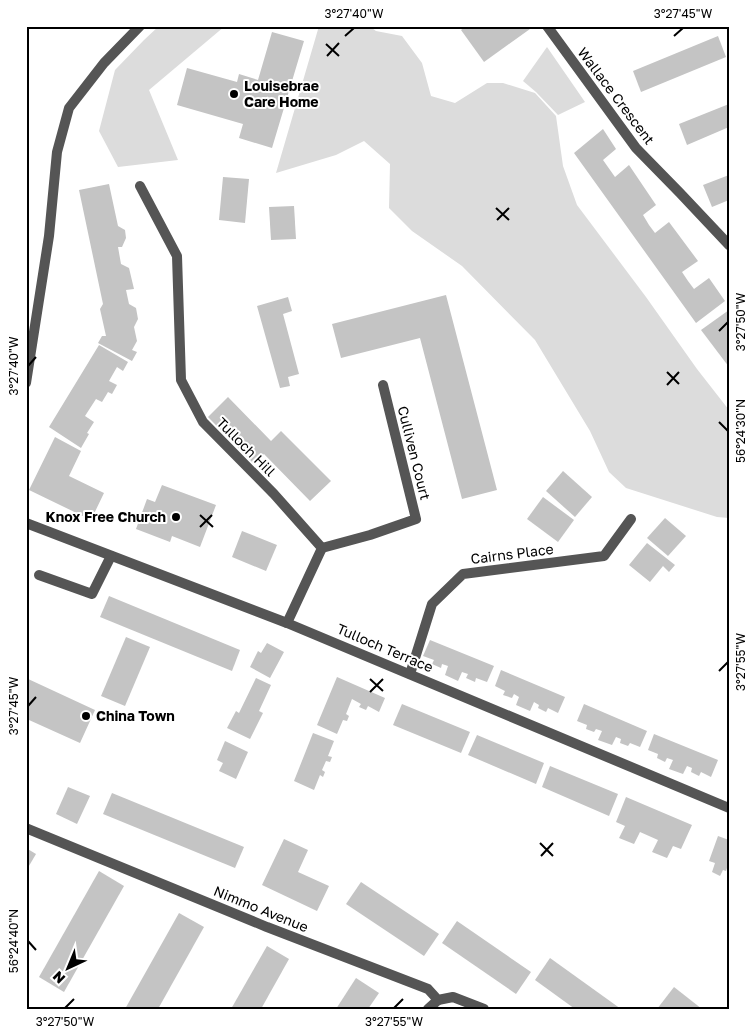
<svg xmlns="http://www.w3.org/2000/svg" width="755" height="1035" font-family="'Golos Text',sans-serif">
<rect width="100%" height="100%" fill="#fff"/>
<g fill="#dcdcdc">
<path d="M159,26H225L149,90L178,160L118,167L99,131L115,70L144,40Z"/>
<path d="M319,26H369L376,31L402,36L422,63L431,96L455,103L487,83H503L535,93L556,116L563,166L577,205L646,297L697,369L729,410V518L717,517L626,488L609,472L590,431L535,340L462,266L412,231L389,208L390,164L364,141L336,155L276,173Z"/>
<path d="M547,47L585,102L558,115L536,92L523,81Z"/>
</g>
<g fill="#c4c4c4">
<path d="M466,26H527L530,29L484,62L461,30Z"/>
<path d="M272,32L304,41L272,148L239,138L243,124L177,105L187,68L237,82L239,74L258,80Z"/>
<path d="M718,36L726,57L641,92L633,71Z"/>
<path d="M729,104V127L687,145L679,124Z"/>
<path d="M603,129L616,149L603,160L615,177L629,165L656,205L643,215L649,225L655,233L669,222L698,261L682,272L688,281L694,289L709,278L725,301L696,323L574,153Z"/>
<path d="M729,175V200L712,207L703,185Z"/>
<path d="M223,177L249,179L245,223L219,220Z"/>
<path d="M109,184L118,226L125,230L126,238L122,247H118L121,264L129,268L134,289L126,290L129,304L136,308L138,319L134,327L137,341L132,350L137,352L132,361L98,343L102,336H106L100,309L103,304L79,190Z"/>
<path d="M294,206L296,239L271,240L269,207Z"/>
<path d="M446,295L497,490L462,499L420,338L341,358L332,324Z"/>
<path d="M288,297L292,311L283,314L299,374L288,377L290,386L280,388L257,306Z"/>
<path d="M729,310V367L701,330Z"/>
<path d="M99,345L128,362L123,371L117,367L109,381L117,385L112,394L108,392L102,402L96,399L85,416L94,422L87,433L89,434L81,448L49,427Z"/>
<path d="M228,397L271,441L281,431L331,481L310,501L264,454L254,464L208,417Z"/>
<path d="M55,437L81,451L69,476L104,493L91,520L29,490Z"/>
<path d="M563,471L592,497L575,517L546,491Z"/>
<path d="M162,485L216,505L200,547L172,536L170,542L136,529L147,499L155,502Z"/>
<path d="M543,497L574,520L558,542L527,519Z"/>
<path d="M665,518L686,536L668,556L647,538Z"/>
<path d="M242,531L277,545L266,571L232,557Z"/>
<path d="M647,543L675,565L669,572L663,566L650,582L629,565Z"/>
<path d="M109,596L240,650L232,671L100,617Z"/>
<path d="M126,637L150,647L125,706L101,696Z"/>
<path d="M430,640L494,666L487,682L476,678L475,682L466,678L468,674L462,672L458,681L445,675L448,666L442,664L441,668L432,664L434,660L423,656Z"/>
<path d="M267,643L284,652L270,678L250,667L258,651L261,653Z"/>
<path d="M501,670L565,697L558,713L548,708L546,712L538,708L539,705L534,702L530,711L516,705L519,697L514,694L512,698L503,695L505,691L495,686Z"/>
<path d="M337,677L385,698L379,712L368,706L366,710L359,707L361,704L352,699L346,714L349,716L347,721L343,720L337,734L317,725Z"/>
<path d="M26,678L95,710L80,743L29,720L26,726Z"/>
<path d="M256,678L271,685L259,711L263,713L250,739L227,728L236,711L239,713Z"/>
<path d="M402,704L470,732L461,753L393,725Z"/>
<path d="M584,704L647,731L640,747L630,743L628,746L620,743L621,739L616,737L612,745L598,740L602,731L596,729L594,732L586,729L587,725L577,721Z"/>
<path d="M313,733L334,741L328,756L332,757L330,762L326,761L322,770L325,772L323,777L320,775L314,790L294,781Z"/>
<path d="M654,734L718,760L711,777L701,772L699,776L691,772L692,768L687,766L683,774L669,769L673,760L667,758L665,762L657,758L658,754L648,750Z"/>
<path d="M477,735L544,763L536,784L468,755Z"/>
<path d="M225,741L248,752L236,779L219,771L223,763L217,760Z"/>
<path d="M550,766L618,794L609,816L542,787Z"/>
<path d="M68,787L90,796L77,824L56,814Z"/>
<path d="M112,793L244,847L235,868L103,814Z"/>
<path d="M626,797L692,825L681,849L673,846L667,858L652,852L658,840L640,832L634,844L619,838L625,826L616,822Z"/>
<path d="M718,836L729,840V869L727,868L726,871L723,870L720,876L712,872L715,863L709,861Z"/>
<path d="M284,839L308,850L298,872L329,886L317,911L262,885Z"/>
<path d="M26,848L36,854L26,871Z"/>
<path d="M99,871L124,886L64,992L39,977Z"/>
<path d="M361,882L439,934L424,956L346,904Z"/>
<path d="M179,913L204,927L158,1009H125Z"/>
<path d="M457,921L531,972L516,994L442,943Z"/>
<path d="M267,946L289,959L261,1009H231Z"/>
<path d="M550,958L621,1009H575L535,980Z"/>
<path d="M356,978L379,993L368,1009H336Z"/>
<path d="M674,987L702,1009H657Z"/>
</g>
<g fill="none" stroke-linecap="round" stroke-linejoin="round">
<g stroke="#555" stroke-width="10">
<path d="M547,26L636,148L680,193L729,245"/>
<path d="M140,186L177,256L181,380L203,422L274,494L322,548L287,623"/>
<path d="M26,383L49,236L57,152L69,108L104,63L140,26"/>
<path d="M26,523L287,623L729,808"/>
<path d="M322,548L370,535L416,519L383,385"/>
<path d="M39,575L92,594L111,556"/>
<path d="M410,674L432,604L463,574L604,556L631,519"/>
<path d="M26,828L267,927L428,989L438,1000L453,997L484,1009"/>
<path d="M428,1009L438,1000"/>
</g>
</g>
<path fill="none" stroke="#000" stroke-width="2" d="M345,36L354,28M674,36L683,28M326,44L339,56M327,56L339,43M496,208L509,220M497,220L509,208M719,331L728,322M28,366L36,357M667,372L679,384M667,385L679,372M719,422L728,431M200,515L213,527M200,527L212,515M719,671L728,662M370,679L383,691M370,692L383,679M28,706L36,697M540,843L553,856M541,856L553,843M28,941L36,950M65,1008L74,999M394,1008L403,999"/>
<g fill="#000" stroke="#fff" stroke-width="2">
<circle cx="234" cy="94" r="5"/>
<circle cx="176" cy="517" r="5"/>
<circle cx="86" cy="716" r="5"/>
</g>
<g text-anchor="middle" stroke-width="4" stroke-linejoin="round" paint-order="stroke">
<g font-size="14" font-weight="bold" fill="#000" stroke="#fff" text-anchor="start">
<text x="244" y="91">Louisebrae<tspan x="244" dy="16">Care Home</tspan></text>
<text x="166" y="522" text-anchor="end">Knox Free Church</text>
<text x="96" y="721">China Town</text>
</g>
<g font-size="14" fill="#000" stroke="#fff">
<text transform="translate(616 96) rotate(53)" y="5">Wallace Crescent</text>
<text transform="translate(246 447) rotate(45)" y="5">Tulloch Hill</text>
<text transform="translate(414 453) rotate(76)" y="5">Culliven Court</text>
<text transform="translate(512 554) rotate(-7)" y="5">Cairns Place</text>
<text transform="translate(385 648) rotate(23)" y="5">Tulloch Terrace</text>
<text transform="translate(261 909) rotate(22)" y="5">Nimmo Avenue</text>
</g>
</g>
<rect width="755" height="1035" fill="none" stroke="#ffffff" stroke-width="55"/>
<g transform="translate(68 968) rotate(224)" stroke="#ffffff" stroke-width="4" paint-order="stroke">
<path d="M0-4L9 19L0 12L-9 19Z" fill="#000000"/>
<text y="-8" font-size="14" font-weight="bold" text-anchor="middle" fill="#000000">N</text>
</g>
<rect x="28" y="28" width="700" height="980" fill="none" stroke="#000" stroke-width="2"/>
<g font-size="12" text-anchor="middle" fill="#000">
<text x="354" y="18">3°27'40"W</text>
<text x="683" y="18">3°27'45"W</text>
<text transform="translate(741 322) rotate(-90)" y="4">3°27'50"W</text>
<text transform="translate(14 366) rotate(-90)" y="4">3°27'40"W</text>
<text transform="translate(741 431) rotate(-90)" y="4">56°24'30"N</text>
<text transform="translate(741 662) rotate(-90)" y="4">3°27'55"W</text>
<text transform="translate(14 706) rotate(-90)" y="4">3°27'45"W</text>
<text transform="translate(14 941) rotate(-90)" y="4">56°24'40"N</text>
<text x="65" y="1026">3°27'50"W</text>
<text x="394" y="1026">3°27'55"W</text>
</g>
</svg>
